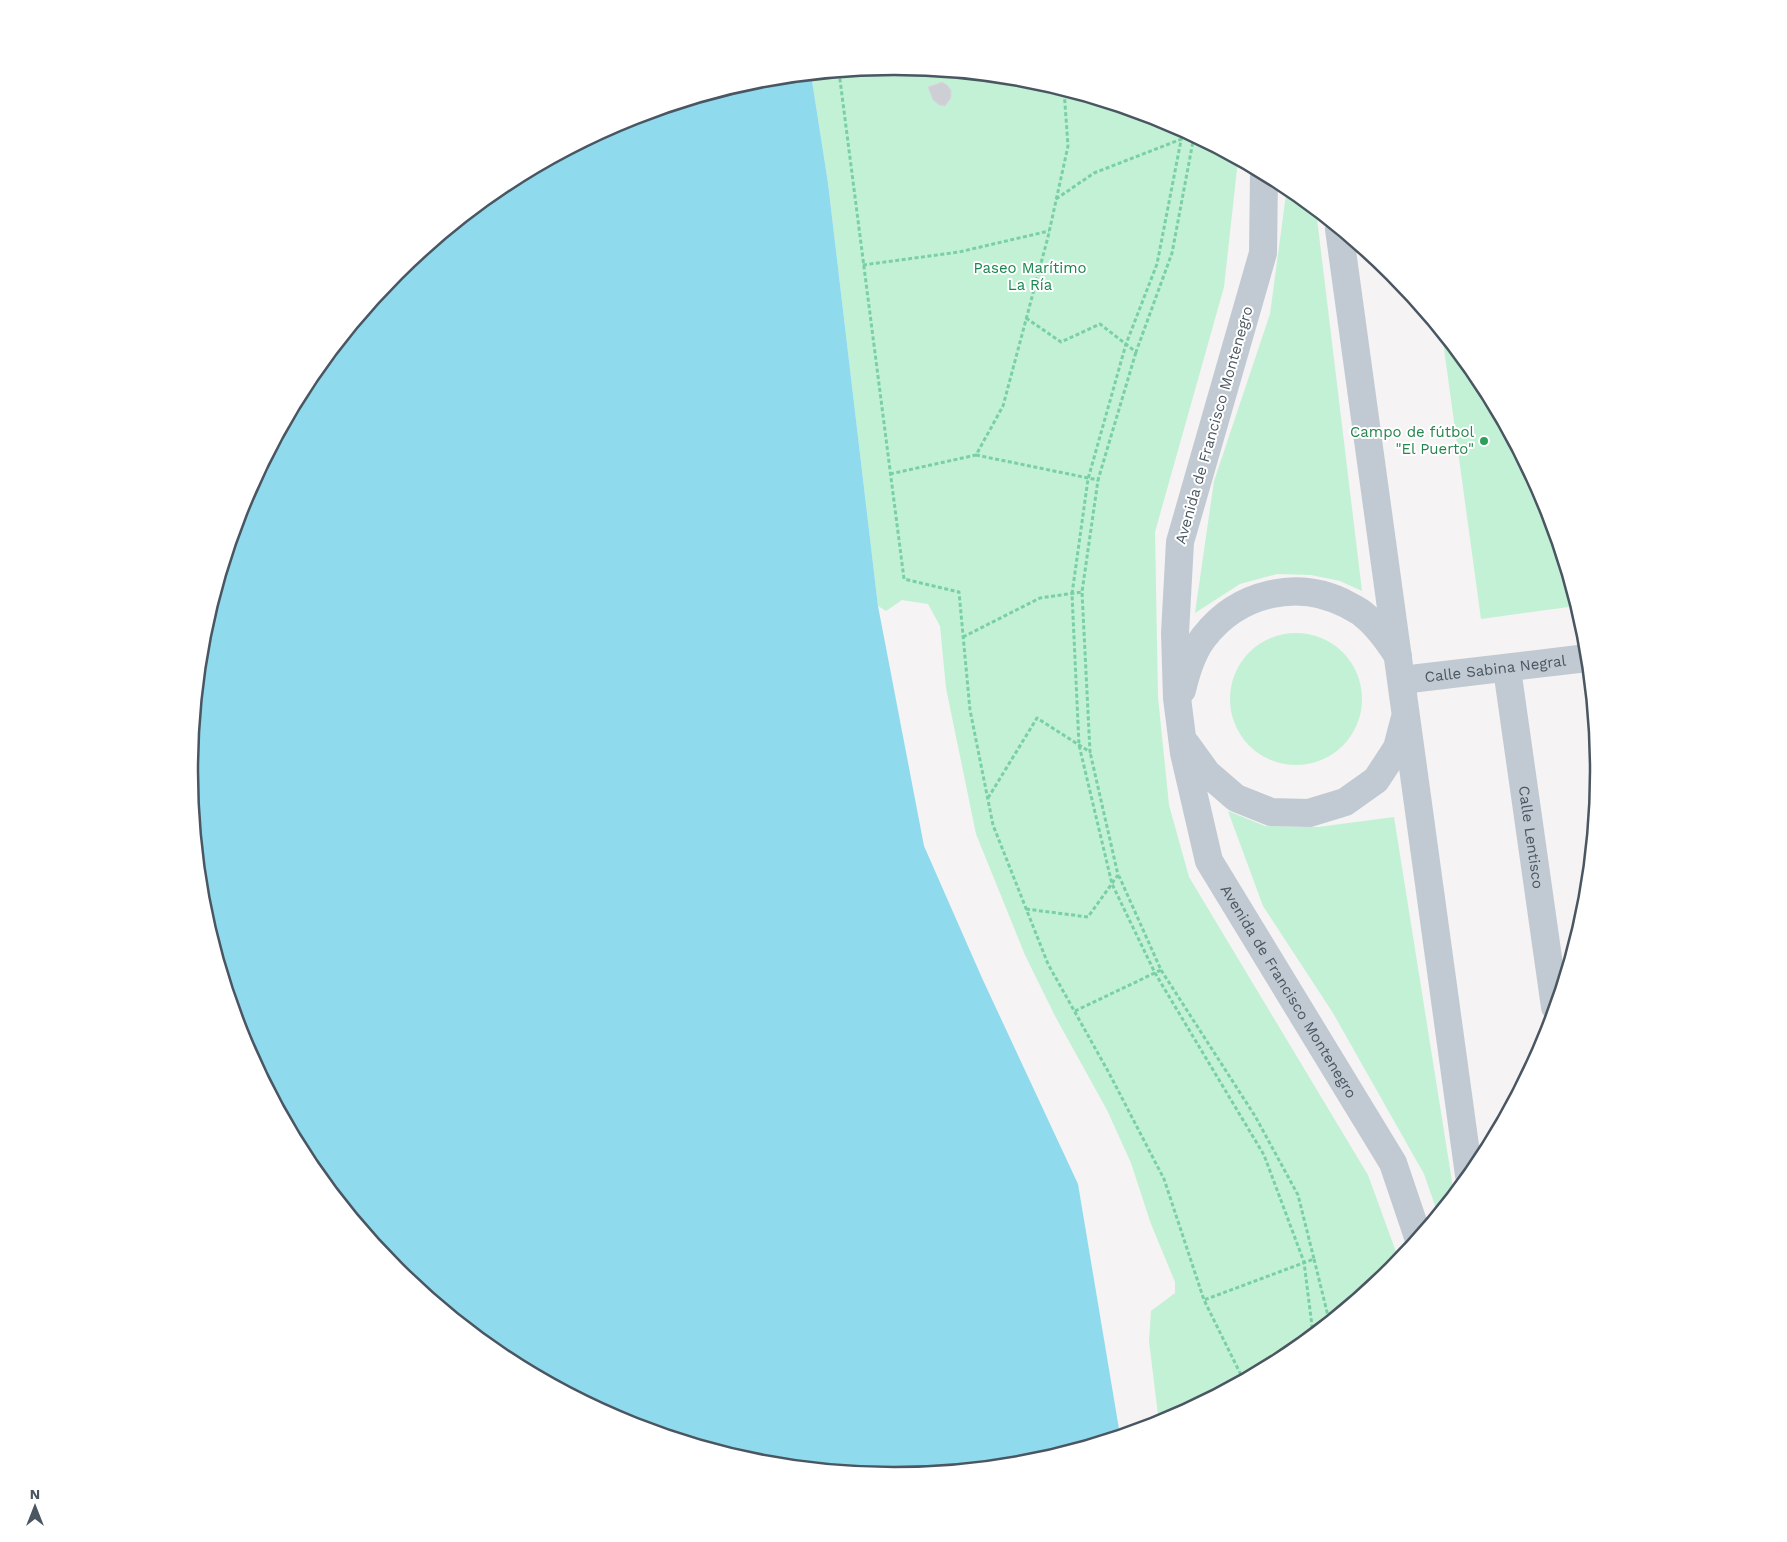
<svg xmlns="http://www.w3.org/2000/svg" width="1787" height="1542" font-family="'Work Sans',sans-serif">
<rect width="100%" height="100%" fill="#f5f3f3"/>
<g fill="#c3f1d5">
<path d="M894,66L1031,80L1163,120L1238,160L1224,287L1155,532L1158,697L1169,805L1189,877L1368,1175L1399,1260L1392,1270L1285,1357L1159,1423L1149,1341L1151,1311L1175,1293V1282L1151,1224L1131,1163L1107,1110L1055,1016L1025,955L976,834L946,688L940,626L928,604L902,600L886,611L878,606L828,183L811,74Z"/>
<path d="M1287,187L1316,210L1362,591L1340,581L1311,575L1277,574L1240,584L1195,613L1214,481L1270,314Z"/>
<path d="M1442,334L1480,380L1545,502L1576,606L1481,619Z"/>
<circle cx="1296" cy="699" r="66"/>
<path d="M1228,811L1265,826L1318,827L1394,817L1454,1194L1438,1214L1424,1174L1333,1013L1263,906Z"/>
</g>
<path fill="#90daee" d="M811,74L828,183L878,606L924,846L982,978L1078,1184L1120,1435L1031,1462L893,1476L756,1462L624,1422L502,1357L395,1269L307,1162L242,1040L202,908L189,771L202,633L243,501L308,379L395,272L502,185L624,120L756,80Z"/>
<path fill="#cdcfd5" stroke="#d7d9de" d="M942,82L947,85L951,90V98L945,106L939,105L933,100L928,87Z"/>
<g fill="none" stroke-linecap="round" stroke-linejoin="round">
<g stroke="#7ad0a6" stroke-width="3" stroke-dasharray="4 2.5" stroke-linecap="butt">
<path d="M839,72L904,579L959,592L970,710L993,825L1048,964L1109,1073L1164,1179L1204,1300L1243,1379"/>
<path d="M1183,130L1157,264L1126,344L1088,479L1072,594L1079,745L1112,884L1155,973L1264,1155L1304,1262L1313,1334"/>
<path d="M1056,199L1094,173L1192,135"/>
<path d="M863,265L959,252L1049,231"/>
<path d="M1026,318L1061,342L1100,324L1136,352L1172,253L1194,136"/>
<path d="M976,455L1098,480L1136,352"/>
<path d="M890,474L976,455L1003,406L1048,237L1068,146L1064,90"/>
<path d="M963,637L1040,598L1082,592L1098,480"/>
<path d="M988,798L1037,718L1090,752L1082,592"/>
<path d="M1026,909L1088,917L1118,875L1090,752"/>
<path d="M1161,970L1255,1116L1298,1195L1314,1259L1204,1300"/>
<path d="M1075,1011L1161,970L1119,876"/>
<path d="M1314,1259L1329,1320"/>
</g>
<g stroke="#c1cad2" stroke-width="28">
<path id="s1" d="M1264,174L1263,253L1180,542L1175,633L1177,698L1184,753L1209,861L1393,1163L1418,1237"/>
<path d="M1339,229L1469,1175"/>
<path id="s2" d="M1507,669L1555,1007"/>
<path id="s3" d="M1402,680L1587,658"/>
<path d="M1182,690C1186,673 1192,652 1204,637C1238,593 1298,578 1348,605C1353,608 1360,611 1364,615C1378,626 1389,642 1398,656"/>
<path d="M1186,744L1207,773L1236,798L1271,812L1309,813L1345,802L1376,780L1397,748L1404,721"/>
</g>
</g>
<circle fill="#2e9e5b" stroke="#fff" stroke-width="2" cx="1484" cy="441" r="5"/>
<g text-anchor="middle" stroke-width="4" stroke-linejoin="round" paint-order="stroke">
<g font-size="15" fill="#17864f" stroke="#fff">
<text x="1030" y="273">Paseo Marítimo<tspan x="1030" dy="17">La Ría</tspan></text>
</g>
<g font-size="15" fill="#4a5661" stroke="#fff">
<text transform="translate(1214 425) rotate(-74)" y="5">Avenida de Francisco Montenegro</text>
<text dy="5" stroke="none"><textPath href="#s3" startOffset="94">Calle Sabina Negral</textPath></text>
<text dy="5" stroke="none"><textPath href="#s2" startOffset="170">Calle Lentisco</textPath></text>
<text dy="5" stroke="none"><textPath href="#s1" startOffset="855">Avenida de Francisco Montenegro</textPath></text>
</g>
<g font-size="15" fill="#27864d" stroke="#fff" text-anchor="end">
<text x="1474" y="437">Campo de fútbol<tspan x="1474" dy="17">"El Puerto"</tspan></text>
</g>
</g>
<path d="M0 0H1787V1542H0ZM198 771a696 696 0 1 1 1392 0a696 696 0 1 1-1392 0Z" fill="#fff" fill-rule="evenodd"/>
<path fill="none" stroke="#4a5661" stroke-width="2.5" d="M198 771a696 696 0 1 1 1392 0a696 696 0 1 1-1392 0Z"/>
<g transform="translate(35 1507)" stroke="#ffffff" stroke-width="4" paint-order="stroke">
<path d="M0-4L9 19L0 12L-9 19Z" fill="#4a5661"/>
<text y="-8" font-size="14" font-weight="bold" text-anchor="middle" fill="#4a5661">N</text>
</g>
</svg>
